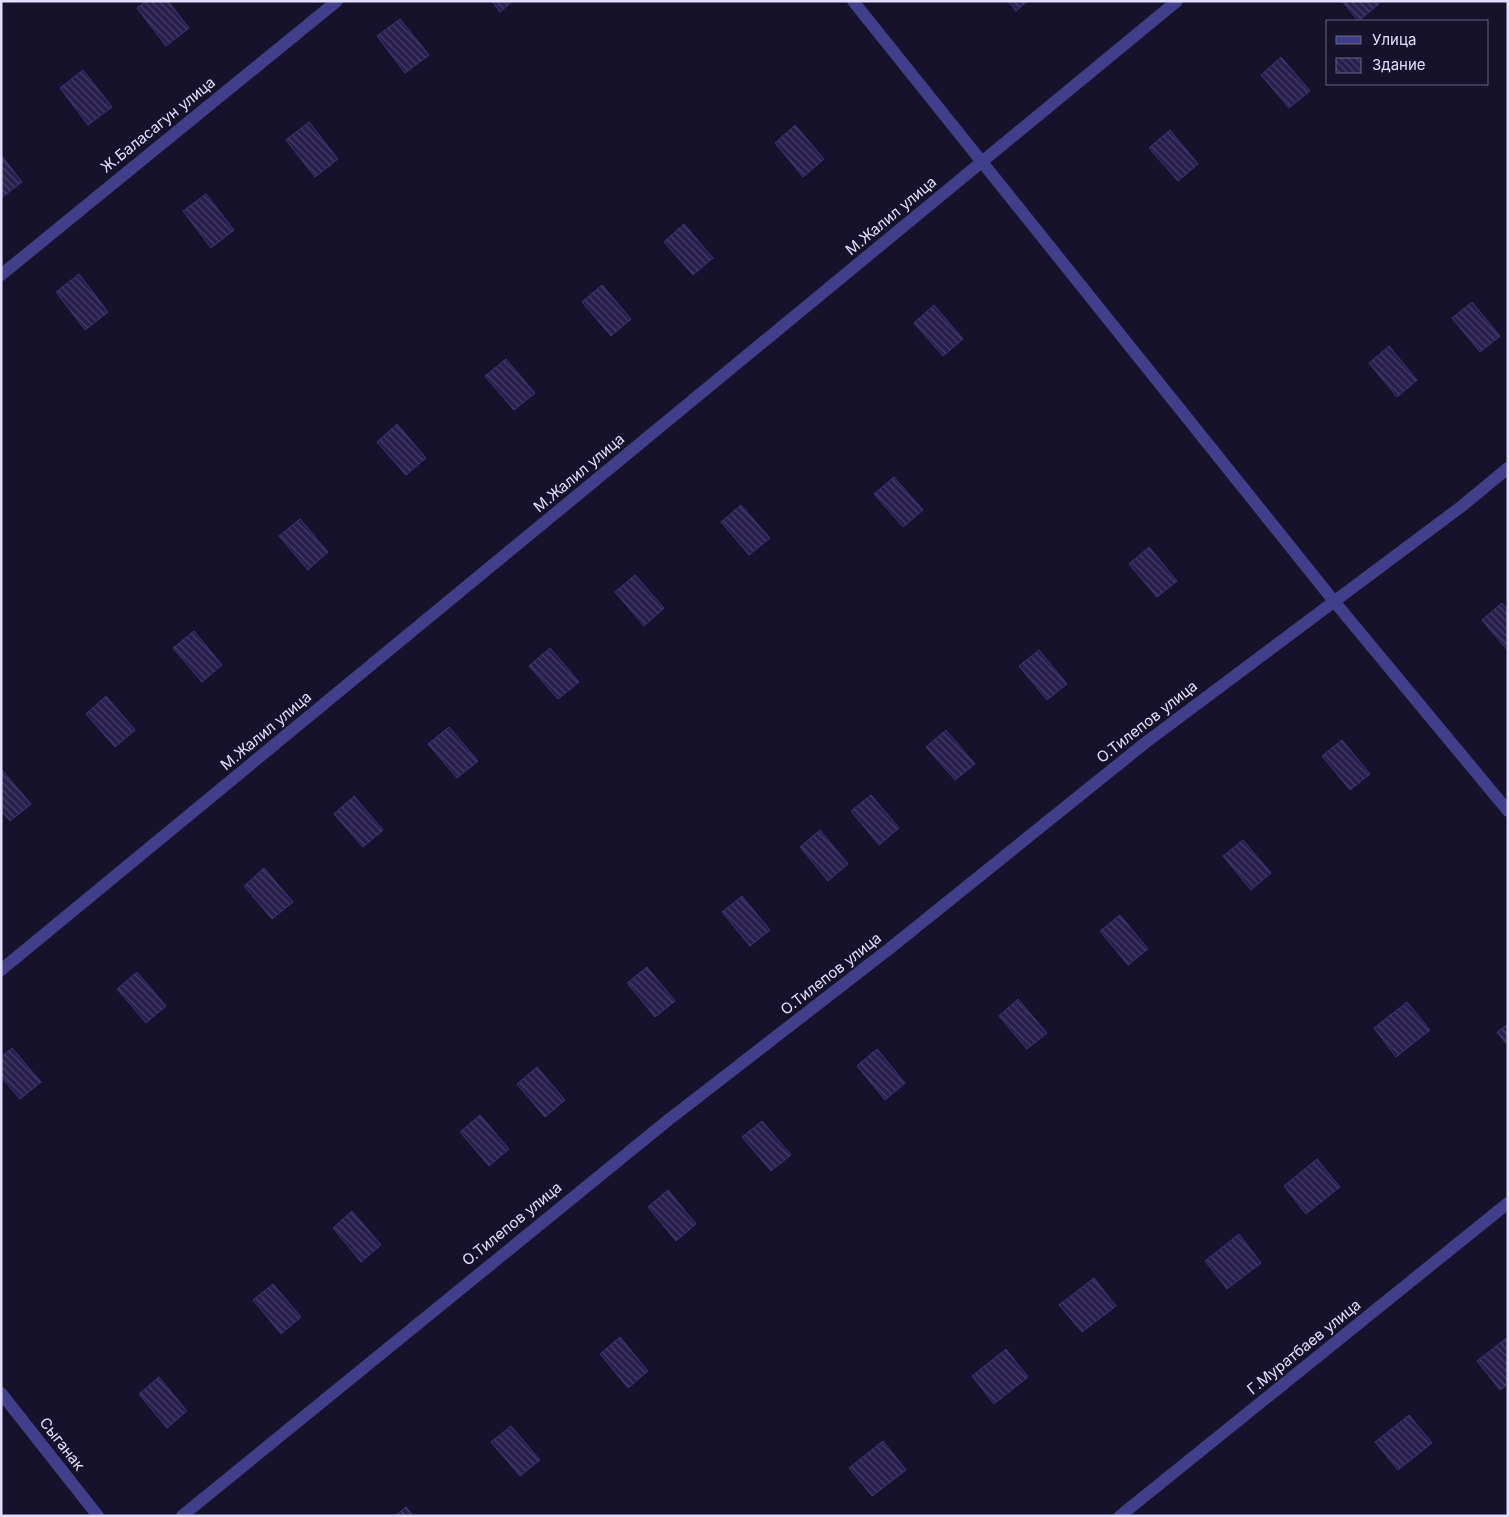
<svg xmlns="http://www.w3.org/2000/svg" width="1509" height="1517" font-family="Inter,sans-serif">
<defs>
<pattern id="building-back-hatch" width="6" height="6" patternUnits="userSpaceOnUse" patternTransform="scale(1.25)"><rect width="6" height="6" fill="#281f4c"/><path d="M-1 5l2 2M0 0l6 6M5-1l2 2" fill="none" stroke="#473f67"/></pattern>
</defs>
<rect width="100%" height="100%" fill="#17122c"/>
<g fill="url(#building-back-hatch)" stroke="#3f3277">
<path d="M146,1H168L189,28L166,46L137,8Z"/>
<path d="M492,1H513L500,12Z"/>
<path d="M1008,1H1028L1016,11Z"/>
<path d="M1342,1H1377L1379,4L1358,21Z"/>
<path d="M400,19L429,55L405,73L377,36Z"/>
<path d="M1281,57L1310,91L1289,108L1261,75Z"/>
<path d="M83,70L112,107L88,125L60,88Z"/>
<path d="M309,122L338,159L315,177L286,140Z"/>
<path d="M795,125L824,159L803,177L775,143Z"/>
<path d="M1170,130L1198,164L1178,181L1149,148Z"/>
<path d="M1,155L22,182L1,198Z"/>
<path d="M206,194L234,230L211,248L183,211Z"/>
<path d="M684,224L713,258L693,275L664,242Z"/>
<path d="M79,274L108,312L85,330L56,292Z"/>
<path d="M602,285L631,319L611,336L582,302Z"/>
<path d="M1472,302L1500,336L1480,352L1452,318Z"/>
<path d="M934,305L963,339L943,356L914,323Z"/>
<path d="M1389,346L1417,380L1397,397L1369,363Z"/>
<path d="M506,359L535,393L514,410L485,376Z"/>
<path d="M397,424L426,458L406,475L377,442Z"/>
<path d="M894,477L923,510L903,527L874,494Z"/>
<path d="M741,505L770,538L749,555L721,522Z"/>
<path d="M300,519L328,552L308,570L279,536Z"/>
<path d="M1149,547L1177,581L1157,597L1129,564Z"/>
<path d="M635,575L664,608L644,626L615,592Z"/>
<path d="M1502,603L1508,610V651L1482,620Z"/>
<path d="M194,631L222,665L202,682L173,648Z"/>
<path d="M550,648L579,682L558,699L529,666Z"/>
<path d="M1039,650L1067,684L1047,700L1019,666Z"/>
<path d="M106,696L135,730L115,747L86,714Z"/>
<path d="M449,727L478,761L457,778L428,744Z"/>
<path d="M946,730L975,764L955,780L926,747Z"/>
<path d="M1342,740L1370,774L1350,790L1322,756Z"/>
<path d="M2,770L31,804L10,821L1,811Z"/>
<path d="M871,795L899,828L879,845L851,811Z"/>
<path d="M354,796L383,830L363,847L334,814Z"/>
<path d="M820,830L848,864L828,881L800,847Z"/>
<path d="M1243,840L1271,873L1251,890L1223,856Z"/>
<path d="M264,868L293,902L272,919L244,886Z"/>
<path d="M742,896L770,930L750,946L722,912Z"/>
<path d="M1120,915L1148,949L1128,965L1100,931Z"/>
<path d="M647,967L675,1001L655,1017L627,983Z"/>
<path d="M137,972L166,1006L146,1023L117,989Z"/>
<path d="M1018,999L1047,1033L1027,1049L999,1016Z"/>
<path d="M1407,1002L1430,1030L1396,1057L1374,1028Z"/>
<path d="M1508,1024V1046L1497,1032Z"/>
<path d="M12,1048L41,1082L20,1099L1,1077V1057Z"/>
<path d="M877,1049L905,1083L885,1100L857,1066Z"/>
<path d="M537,1067L565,1100L545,1117L517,1084Z"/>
<path d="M480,1115L509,1149L489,1166L460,1132Z"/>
<path d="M762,1121L791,1155L771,1171L742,1137Z"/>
<path d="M1317,1159L1340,1187L1306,1214L1284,1186Z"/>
<path d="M668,1190L696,1224L676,1241L648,1207Z"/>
<path d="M352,1211L381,1245L361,1262L333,1228Z"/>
<path d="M1239,1234L1261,1263L1227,1289L1205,1261Z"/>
<path d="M1094,1278L1116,1306L1082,1332L1059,1305Z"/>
<path d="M273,1284L301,1317L281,1334L253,1300Z"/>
<path d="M620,1337L648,1371L628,1388L600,1354Z"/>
<path d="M1508,1337V1384L1500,1390L1477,1361Z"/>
<path d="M1006,1349L1028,1377L994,1404L972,1376Z"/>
<path d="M159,1377L187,1411L167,1428L139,1394Z"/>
<path d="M1409,1415L1432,1443L1398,1470L1375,1442Z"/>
<path d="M511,1426L540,1460L520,1476L491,1442Z"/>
<path d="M883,1441L906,1470L872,1496L849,1468Z"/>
<path d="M406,1507L413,1516H395Z"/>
</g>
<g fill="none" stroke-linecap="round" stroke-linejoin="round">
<g stroke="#413f89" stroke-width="12">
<path d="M853,1L1333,600L1508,811"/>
<path d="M1,275L337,1"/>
<path d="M1,970L1177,1"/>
<path d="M1,1393L98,1516"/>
<path d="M182,1516L667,1121L889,949L1145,743L1462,506L1508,468"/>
<path d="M1120,1516L1508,1203"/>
</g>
</g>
<g text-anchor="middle" stroke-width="4" stroke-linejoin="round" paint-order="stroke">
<g font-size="15" fill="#e1defe" stroke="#17122c">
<text transform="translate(158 125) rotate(-39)" y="5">Ж.Баласагун улица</text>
<text transform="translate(891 216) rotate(-40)" y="5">М.Жалил улица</text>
<text transform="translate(579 473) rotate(-40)" y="5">М.Жалил улица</text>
<text transform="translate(1147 722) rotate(-38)" y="5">О.Тилепов улица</text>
<text transform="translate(266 731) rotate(-40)" y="5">М.Жалил улица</text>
<text transform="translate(831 974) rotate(-38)" y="5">О.Тилепов улица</text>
<text transform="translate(512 1224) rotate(-39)" y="5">О.Тилепов улица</text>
<text transform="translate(1304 1347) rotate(-39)" y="5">Г.Муратбаев улица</text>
<text transform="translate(62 1444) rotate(52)" y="5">Сыганак</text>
</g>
</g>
<rect width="1509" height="1517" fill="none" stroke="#e1defe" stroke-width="5"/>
<rect x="1326" y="20" width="162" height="65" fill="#17122c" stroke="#686480"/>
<rect x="1336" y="36" width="25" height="8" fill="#413f89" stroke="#686480"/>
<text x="1372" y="45" font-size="15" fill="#e1defe">Улица</text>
<rect x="1336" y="58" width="25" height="15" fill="url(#building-back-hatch)" stroke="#686480"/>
<text x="1372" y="70" font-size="15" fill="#e1defe">Здание</text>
</svg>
